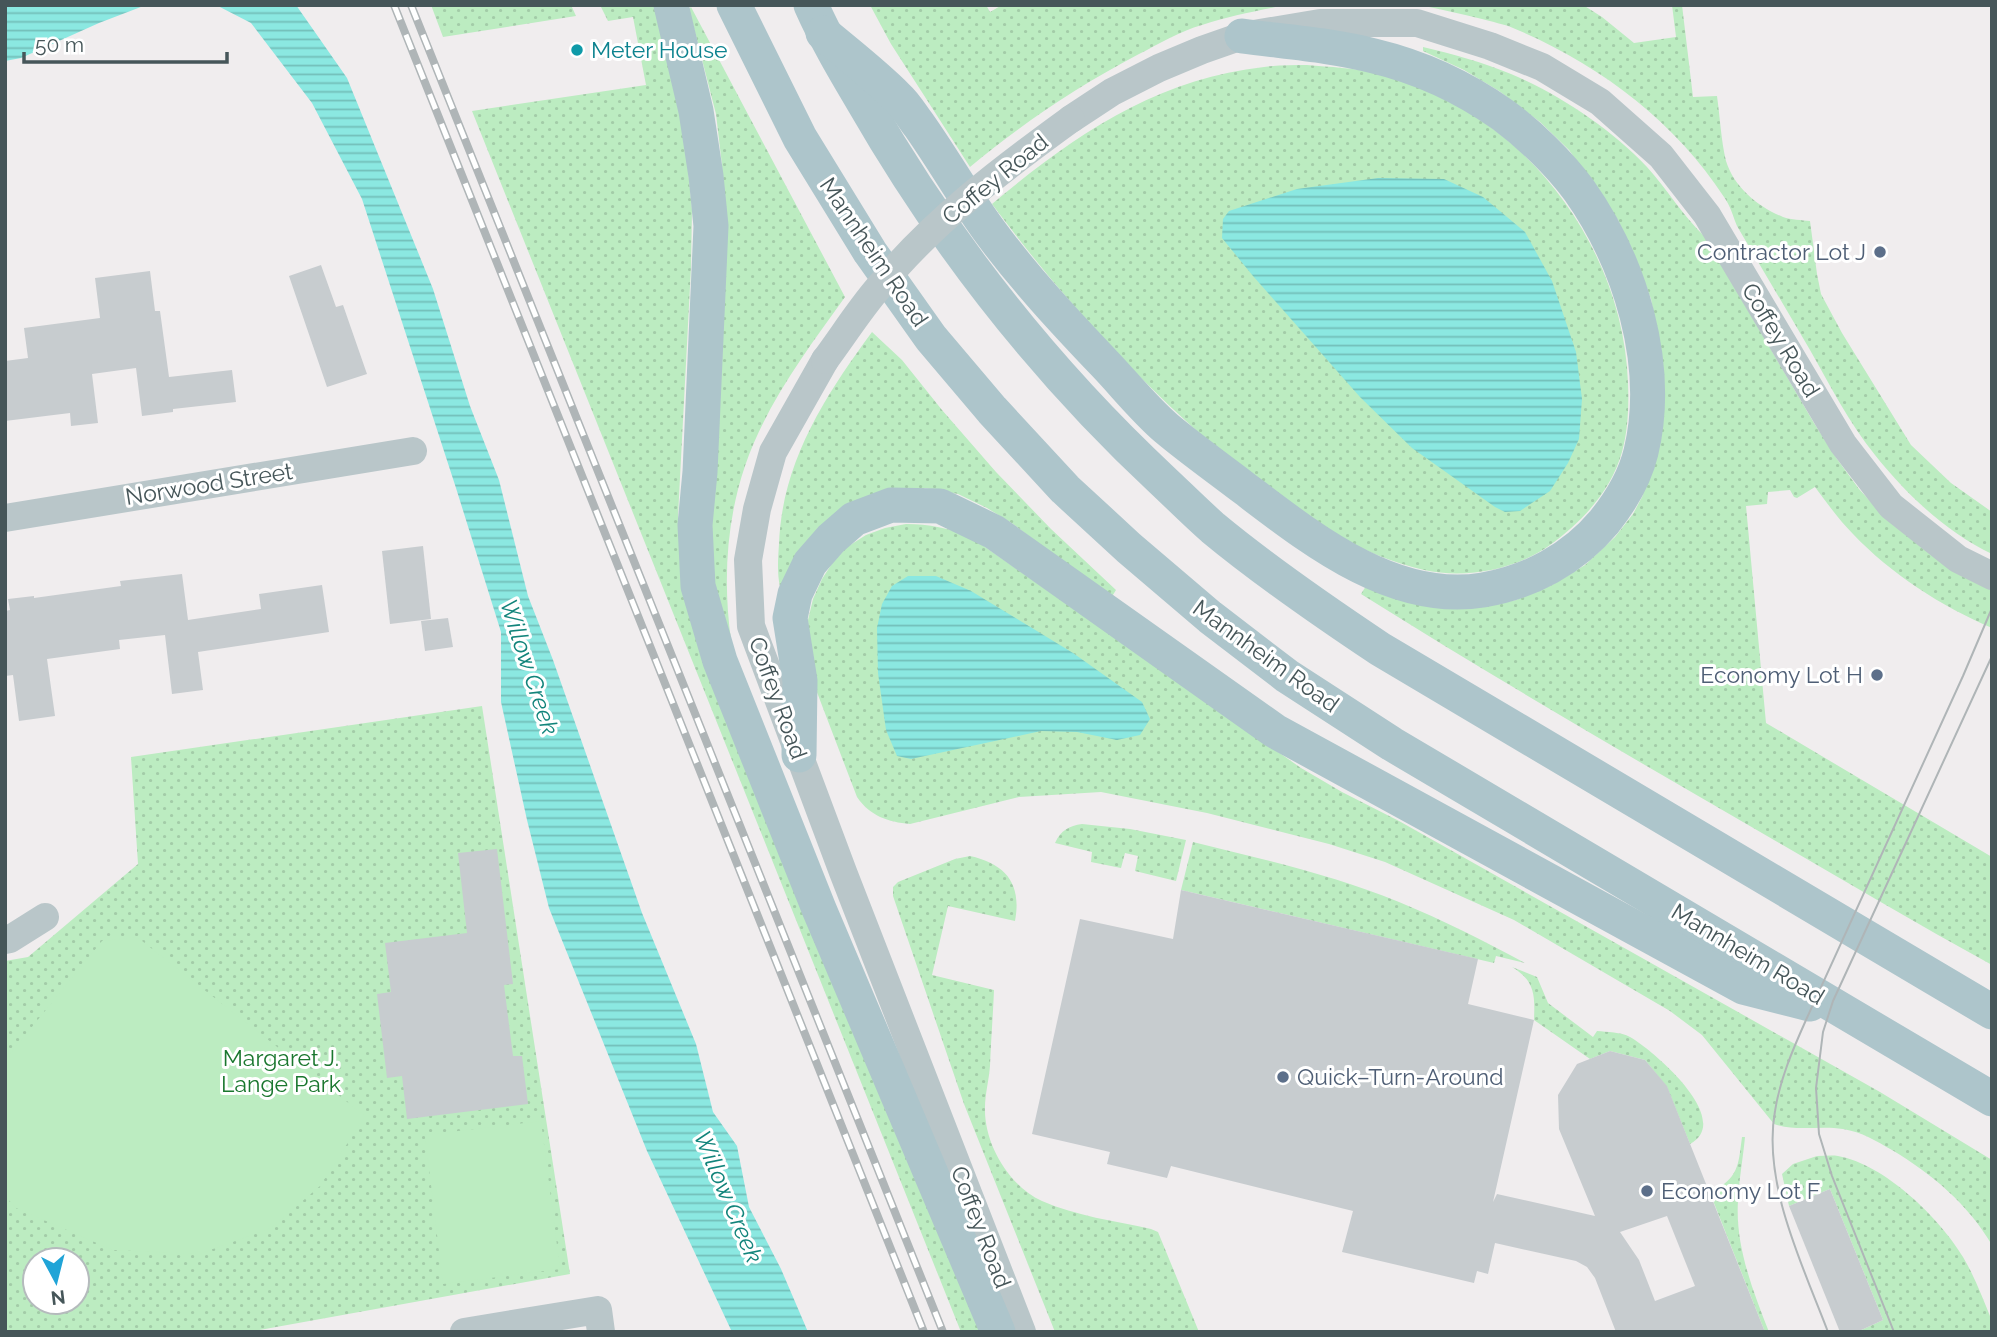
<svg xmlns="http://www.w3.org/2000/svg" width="1997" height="1337" font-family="Raleway,sans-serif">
<defs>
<pattern id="grass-dots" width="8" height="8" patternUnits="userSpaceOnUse" patternTransform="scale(1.75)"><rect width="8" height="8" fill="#bcecc1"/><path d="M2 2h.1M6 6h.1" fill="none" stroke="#a3cca8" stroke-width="1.8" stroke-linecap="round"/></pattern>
<pattern id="water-rules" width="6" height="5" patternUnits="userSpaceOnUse" patternTransform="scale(1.75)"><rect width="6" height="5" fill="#8be8e1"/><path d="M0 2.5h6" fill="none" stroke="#73bfb9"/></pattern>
</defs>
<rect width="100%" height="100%" fill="#f0edee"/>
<g fill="url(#grass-dots)" fill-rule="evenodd">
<path d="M431,5H571L576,16L443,37Z"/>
<path d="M600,5H654L678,105L687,159L692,210L691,267L678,516L682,575L991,1332H961L472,111L646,85L633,17L608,21Z"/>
<path d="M870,5H986L990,12L1002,5H1285C1257,11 1229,16 1202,25C1180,31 1159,44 1139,54C1078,86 1023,123 970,167L891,44Z"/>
<path d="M1419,5H1583L1602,17L1634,43L1676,37L1672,5H1682L1693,97L1717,96C1720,117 1721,140 1726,161C1734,187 1758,207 1783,217C1791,220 1802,220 1810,221L1817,274L1821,294L1842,333L1911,445L1951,483L1992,512V554C1946,532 1906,494 1875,455C1849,423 1830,385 1810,350C1786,309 1761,267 1737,226C1733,216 1730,205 1724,197C1674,120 1597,63 1513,28C1504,24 1492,22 1482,19C1461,14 1441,9 1419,5Z"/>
<path d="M691,7L845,297C807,350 766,404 745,466C726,522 723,582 731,640L708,577L722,165L716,114L689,9Z"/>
<path d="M1423,47C1453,54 1482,62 1511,74C1560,95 1610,128 1647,167C1667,189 1683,216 1705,237L1814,423L1837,459L1859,489L1882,514L1992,589V628C1941,606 1891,574 1853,534C1839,520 1827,503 1815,487L1797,498L1794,497L1790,490L1768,492L1767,504L1746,506L1766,723L1992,857V965C1908,919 1826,870 1743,822C1615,748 1487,673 1361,594L1366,586L1484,607L1516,600L1552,585L1585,565L1615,537L1633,514L1643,495L1659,342L1651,299L1634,254L1618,220L1569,150L1540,122L1499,91L1464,70L1423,51Z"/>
<path d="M1307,65C1330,67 1354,68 1376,73C1425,85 1474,111 1512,144C1580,204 1625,292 1628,383C1629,406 1628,430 1622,452C1611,491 1582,522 1550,545C1515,570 1466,579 1424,570C1393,563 1360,549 1333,533C1313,522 1295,506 1276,492C1257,479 1237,466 1220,451C1134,378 1059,294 992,204C1073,136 1156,79 1264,67C1278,65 1293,65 1307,65Z"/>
<path d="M872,332L902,360L942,410L996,472L1051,529L1116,590L1111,598L1013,524L987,508L958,494L925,488L780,587C777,573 778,559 779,544C782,462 825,396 872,332Z"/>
<path d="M906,524C929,524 949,528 971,537L1301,768L1342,792L1399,821L1880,1092L1992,1160V1245C1968,1204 1932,1174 1892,1150C1876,1141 1862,1132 1843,1129C1820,1125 1797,1132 1774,1124L1702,1035L1670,1011L1514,920L1385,862L1329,844L1207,813L1101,792L1019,797L910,824C888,822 870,816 857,797L810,674L808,620L813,599L822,579L833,562L847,547L866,535L885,528Z"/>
<path d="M482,706L570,1274L248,1332H5V961L28,957L138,864L131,757ZM35,1260H77V1302H35Z"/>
<path d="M1082,824L1130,829L1186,840L1176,881L1135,871L1138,856L1125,853L1121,868L1091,862L1092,852L1055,843C1061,830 1069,826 1082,824Z"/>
<path d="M1193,842C1262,859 1333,875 1399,902C1443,920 1484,941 1525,963L1496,956L1494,963L1181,890Z"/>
<path d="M970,856C1006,864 1022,884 1015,921L948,906L932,975L994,990C993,1015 991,1040 990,1066C989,1080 985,1094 985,1108C984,1144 1009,1186 1042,1201C1076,1216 1115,1221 1151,1229L1158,1232L1199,1332H1055L964,1104L893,896V887L898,882L955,859Z"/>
<path d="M1512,967L1537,977L1548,1003L1593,1037L1597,1031C1607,1032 1621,1032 1630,1037C1653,1050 1735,1120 1690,1144L1667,1087L1645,1060L1610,1051L1590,1059L1534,1020C1535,995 1535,981 1512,967Z"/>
<path d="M1742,1137H1745C1743,1158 1739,1180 1738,1201C1735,1246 1753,1291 1769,1332H1765L1710,1193C1739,1177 1738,1167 1742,1137Z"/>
<path d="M1817,1156C1824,1156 1832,1155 1838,1156C1884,1164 1940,1218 1963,1257C1975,1277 1983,1299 1992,1321V1332H1857L1883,1320L1830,1189L1789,1206L1782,1174L1793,1164Z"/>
</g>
<g fill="#bcecc1">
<path d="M137,937L365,1116L320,1186L271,1228L199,1254L113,1250L16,1208L5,1196V1060L102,941Z"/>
<path d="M541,1121L560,1269L443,1284L425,1135Z"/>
</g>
<g fill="url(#water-rules)">
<path d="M5,5H146L99,23L21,58L5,61Z"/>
<path d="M216,5H296L347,78L433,289L470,406L499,480L528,596L553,660L642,913L696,1044L713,1112L737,1146L749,1207L781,1269L808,1332H732L647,1151L549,908L527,820L501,702V632L456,488L362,199L312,103L251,23Z"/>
<path d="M1378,178L1444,179L1483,197L1525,232L1552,281L1576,352L1582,399L1579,439L1568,463L1550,491L1520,511L1505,512L1495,507L1412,448L1360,397L1253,276L1222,238L1223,219L1229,211L1297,189Z"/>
<path d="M908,576H936L971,591L1073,653L1142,702L1150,719L1140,735L1117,740L1077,732L1041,731L911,759L897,756L886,730L878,673L877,628L882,604L892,586Z"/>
</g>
<g fill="#c7cccf" fill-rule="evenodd">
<path d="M321,265L336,307L343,305L367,374L327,387L289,276Z"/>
<path d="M150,271L155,311H160L169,377L232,370L236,402L173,409V412L142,416L136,368L92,374L98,423L71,426L70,413L5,421V361L28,358L24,328L100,318L95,278Z"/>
<path d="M423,546L431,619L390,624L382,551Z"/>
<path d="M182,574L188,620L261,609L259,594L322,585L329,632L198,652L203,690L172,694L165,635L119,640L120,649L47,659L55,716L19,721L13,675L5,676V611L10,610L8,599L34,596V598L121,586L120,581Z"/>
<path d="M448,618L453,647L425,651L421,621Z"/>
<path d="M497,849L513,984L504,985L513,1056H522L528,1104L407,1119L402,1076L387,1078L377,994L391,992L385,943L467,933L458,853Z"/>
<path d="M1181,890L1478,959L1468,1004L1534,1020L1493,1202L1497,1194L1595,1216L1559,1129L1558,1095L1577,1064L1610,1051L1645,1060L1667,1086L1765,1332H1616L1595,1278L1587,1267L1576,1261L1495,1243L1488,1274L1477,1271L1474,1283L1342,1252L1353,1211L1171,1166L1167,1178L1107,1164L1110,1152L1032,1134L1080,919L1173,939ZM1667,1216L1695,1286L1655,1301L1639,1260L1620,1232Z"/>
<path d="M1830,1189L1883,1320L1857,1332H1840L1789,1206Z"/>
</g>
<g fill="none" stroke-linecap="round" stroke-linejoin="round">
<g stroke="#b9c6c9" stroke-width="28">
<path d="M1071,119L1112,92L1159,68L1202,50L1242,36L1320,23H1417L1490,46L1542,67L1600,102L1661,156L1707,215L1843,444L1891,506L1958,559L1992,576"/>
<path d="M825,360L773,452L757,509L748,560L751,626L843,872L1022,1332"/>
<path d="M5,518L413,451"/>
<path d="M5,940L10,939L45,917"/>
<path d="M464,1332L598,1310L601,1332"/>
</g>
<g stroke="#adc5cb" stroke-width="35">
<path d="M671,5L696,111L706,176L711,226L700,472L695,525L698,586L720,661L819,909L998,1332"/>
<path d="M734,5L800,138L870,252L931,338L992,410L1065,489L1129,548L1210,617L1287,676L1392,744L1992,1099"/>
<path d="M811,5C826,39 845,71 864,103C944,242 1045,371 1163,481C1179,496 1196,513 1213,528C1266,572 1323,611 1380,649L1992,1012"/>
<path d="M823,33C848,54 874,74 897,97C906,105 912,116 919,125C943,159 964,196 988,229C1023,277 1064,321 1105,364C1125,385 1144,409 1166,428C1191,449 1218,468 1244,488C1310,538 1393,605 1483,590C1530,582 1573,559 1604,522C1620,502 1635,477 1641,452C1662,364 1630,262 1579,190C1559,163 1530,135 1503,115C1465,88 1420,67 1374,56C1331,45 1286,42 1242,36"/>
<path d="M799,755L800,681L790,618L795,594L810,563L831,539L854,519L891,505L940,506L994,532L1275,731L1743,987L1810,1004"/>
</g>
<g stroke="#afb5b7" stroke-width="2">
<path d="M1828,1332C1803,1266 1762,1183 1775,1111C1780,1079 1793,1049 1806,1020L1963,676L1992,608"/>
<path d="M1894,1332L1832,1176L1819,1134L1816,1088L1823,1032L1833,1001L1992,656"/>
</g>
<defs>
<g id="rail">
<path d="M394,5L924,1332"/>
<path d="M411,5L943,1332"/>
</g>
</defs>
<use href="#rail" stroke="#afb5b7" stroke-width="8"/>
<use href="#rail" stroke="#fff" stroke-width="5" stroke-dasharray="16" stroke-linecap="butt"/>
<path stroke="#b9c6c9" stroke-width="28" d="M825,360C843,336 859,310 879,287C933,221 1002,169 1071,119"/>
</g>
<circle fill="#0f9aa8" stroke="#fff" stroke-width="2.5" cx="577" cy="50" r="7"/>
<g fill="#5c6f8a" stroke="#fff" stroke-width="2.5">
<circle cx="1880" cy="252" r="7"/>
<circle cx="1877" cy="675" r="7"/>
<circle cx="1283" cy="1077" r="7"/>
<circle cx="1647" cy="1191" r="7"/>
</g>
<g text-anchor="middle" stroke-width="6" stroke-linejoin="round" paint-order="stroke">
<g font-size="23" fill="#0d838f" stroke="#fff" text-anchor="start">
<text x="591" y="58">Meter House</text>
</g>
<g font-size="23" fill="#465659" stroke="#fff">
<text transform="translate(995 179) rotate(-39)" y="8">Coffey Road</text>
<text transform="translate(874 252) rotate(56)" y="8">Mannheim Road</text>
<text transform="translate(1781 340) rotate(59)" y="8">Coffey Road</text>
<text transform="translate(209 484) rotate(-9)" y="8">Norwood Street</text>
<text transform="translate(1266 656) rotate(36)" y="8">Mannheim Road</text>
<text transform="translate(778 698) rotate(70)" y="8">Coffey Road</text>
<text transform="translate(1748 954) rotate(31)" y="8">Mannheim Road</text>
<text transform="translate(981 1227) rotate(69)" y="8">Coffey Road</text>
</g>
<g font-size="23" fill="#4e5e75" stroke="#fff" text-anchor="end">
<text x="1866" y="260">Contractor Lot J</text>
<text x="1863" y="683">Economy Lot H</text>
<text x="1297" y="1085" text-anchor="start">Quick–Turn-Around</text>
<text x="1661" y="1199" text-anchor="start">Economy Lot F</text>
</g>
<g font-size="23" fill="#1a772e" stroke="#fff">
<text x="281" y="1066">Margaret J.<tspan x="281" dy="26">Lange Park</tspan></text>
</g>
<g font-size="24" font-style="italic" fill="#12847b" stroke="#fff">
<text transform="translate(529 667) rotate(72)" y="8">Willow Creek</text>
<text transform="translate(728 1197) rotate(67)" y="8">Willow Creek</text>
</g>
</g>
<rect width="1997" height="1337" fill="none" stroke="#465659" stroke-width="14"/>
<g transform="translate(56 1281) rotate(173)"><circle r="33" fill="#ffffff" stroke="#b5bbbd" stroke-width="2"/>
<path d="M0-5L12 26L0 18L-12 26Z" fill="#20a4d7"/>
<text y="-10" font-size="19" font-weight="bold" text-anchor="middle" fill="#465659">N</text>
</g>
<path d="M24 52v10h203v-10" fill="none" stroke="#465659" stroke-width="3.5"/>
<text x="35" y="52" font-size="21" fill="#465659" stroke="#ffffff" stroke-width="5" paint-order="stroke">50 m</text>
</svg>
